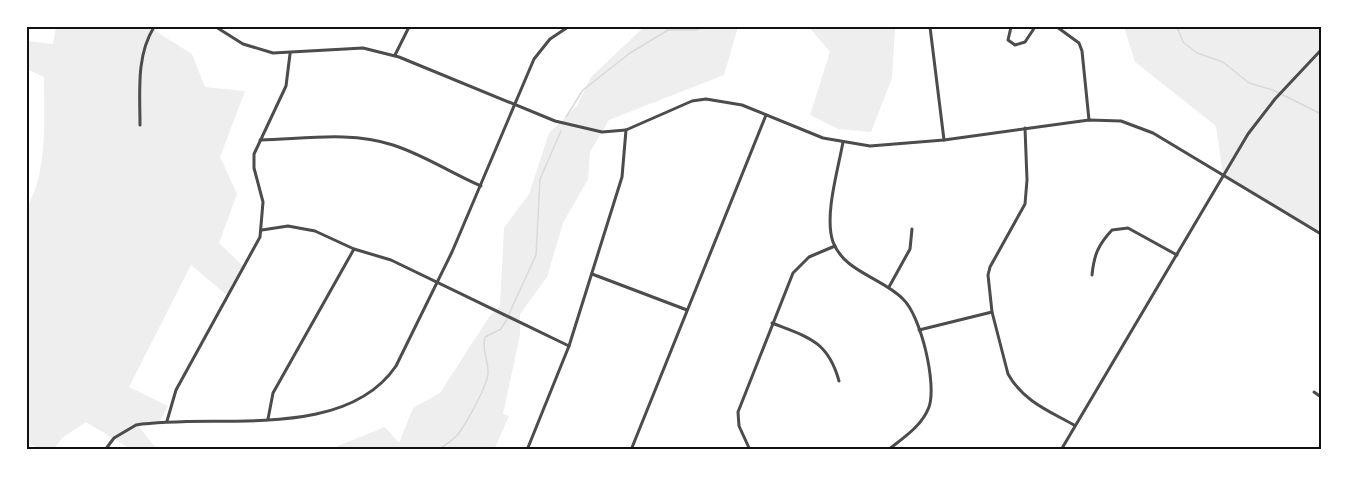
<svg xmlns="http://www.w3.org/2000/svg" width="1348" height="477" font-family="'Roboto Condensed',sans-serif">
<rect width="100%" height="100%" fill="#fff"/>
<g fill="#eee">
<path d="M56,27H149L192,54L205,87L245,91L220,157L237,194L219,243L244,267L228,296L191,265L129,387L168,406L160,421L137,424L157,450H132L86,422L62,438L53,450H41L27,442V207C48,173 44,116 44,77L27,69V41L53,44Z"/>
<path d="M644,27H738L724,75L609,120L590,152L588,179L563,223L547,277L520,314V335L503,414L509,416L494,450H328L385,427L399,443L413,408L440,393L489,317L500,306L504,228L529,194L549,133L577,106L591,77Z"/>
<path d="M809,27H894L895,29L892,78L871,132L838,129L810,115L830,52Z"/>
<path d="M1124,27H1321V224L1317,231L1223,175L1216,126L1135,62Z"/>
</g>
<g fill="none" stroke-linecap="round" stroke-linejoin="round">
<g stroke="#d9d9d9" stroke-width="1.5">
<path d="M1177,27L1183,42L1197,53L1223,62L1249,83L1273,90L1321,114"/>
<path d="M566,117L583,90L630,53L668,30H696L704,27"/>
<path d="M509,314L536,255L540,179L561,131"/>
<path d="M437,450C444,446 454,440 459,433C467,422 487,386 488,374C489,361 481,350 485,337L501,329L507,319"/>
</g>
<g stroke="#4c4c4c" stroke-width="3">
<path d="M216,27L243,44L273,53L363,48L399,57L555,121L602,132L626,130L692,101L706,99L742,105L823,138L870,146L944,140L1089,120L1121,121L1153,133L1321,234"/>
<path d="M930,27L944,140"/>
<path d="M1011,27L1008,40L1015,45L1025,42L1035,27"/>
<path d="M1057,27L1079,43L1082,51L1089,120"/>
<path d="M395,55L409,27"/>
<path d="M140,125C140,92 136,56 154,27"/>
<path d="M1025,128L1027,180L1025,204L990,267L988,275L992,312L1008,374C1023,401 1049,411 1074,425"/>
<path d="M260,140C304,139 351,131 393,145C424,155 451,173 481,186"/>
<path d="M843,142C838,170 824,216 833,242C844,272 883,278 903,299C921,316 937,384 929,407C922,426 903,438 888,450"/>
<path d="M262,230L288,226L315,231L354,249L391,260L569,346"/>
<path d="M592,274L687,310"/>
<path d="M1092,275C1094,255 1098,245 1112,230L1128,228L1177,255"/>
<path d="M889,287L910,249L912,229"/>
<path d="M772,323C808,337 828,341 839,381"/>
<path d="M919,330L992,312"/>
<path d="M1314,392L1321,397"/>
<path d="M268,419L273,393L354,249"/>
<path d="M167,421L176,390L260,237L263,202L254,168V154L286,86L290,54"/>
<path d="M105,450L114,438L136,425C216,413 344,442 396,366L452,252L534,59L550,39L568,27"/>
<path d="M527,450L569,346L622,177L626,130"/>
<path d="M631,450L766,115"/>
<path d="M750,450L739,426L738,412L793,273L809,257L835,246"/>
<path d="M1061,450L1248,134L1275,99L1321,50"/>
</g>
</g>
<rect width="1348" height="477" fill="none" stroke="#ffffff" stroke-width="57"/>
<rect x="28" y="28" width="1292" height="420" fill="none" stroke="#111" stroke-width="2"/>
</svg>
